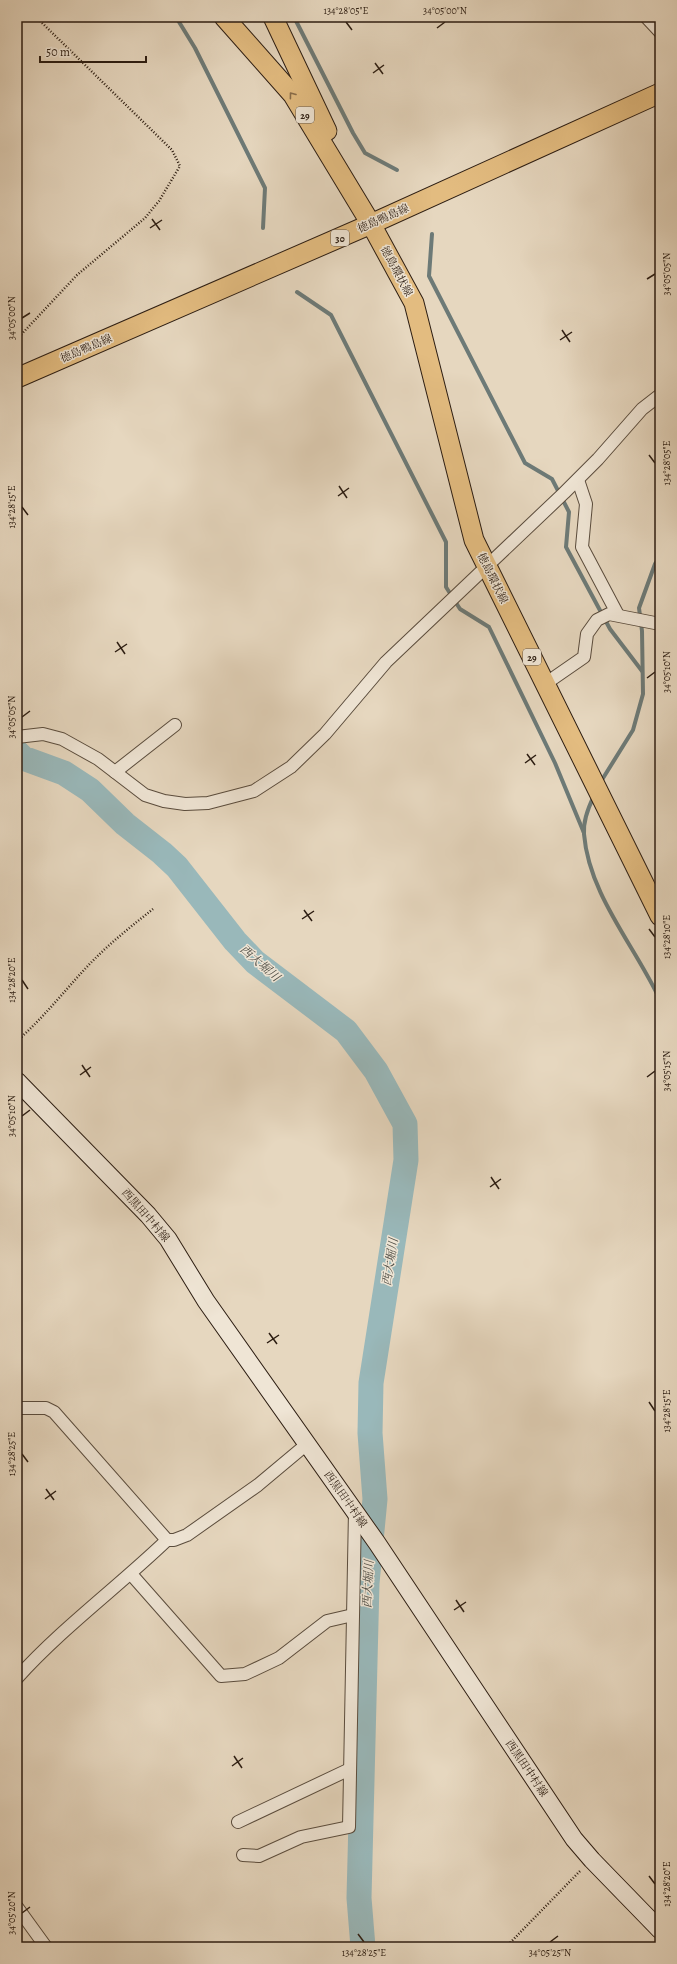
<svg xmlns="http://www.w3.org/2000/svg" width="677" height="1964" font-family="Alegreya,'Noto Serif JP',serif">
<rect width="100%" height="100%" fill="#e6d7bf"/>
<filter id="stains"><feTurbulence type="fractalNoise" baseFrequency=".005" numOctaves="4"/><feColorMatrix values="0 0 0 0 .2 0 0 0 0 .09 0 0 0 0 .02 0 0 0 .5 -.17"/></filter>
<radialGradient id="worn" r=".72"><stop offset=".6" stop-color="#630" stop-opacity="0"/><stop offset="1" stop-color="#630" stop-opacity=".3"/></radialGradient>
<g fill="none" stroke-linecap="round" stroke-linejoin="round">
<g stroke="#6d7a77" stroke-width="4">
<path d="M176,17L195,48L265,188L263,228"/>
<path d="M294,17L353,133L365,153L397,170"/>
<path d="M432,234L429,276L525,463L552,479L569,512L566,547L610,629L642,671"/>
<path d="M297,292L331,315L446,542V587L460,609L489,627L555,763L584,833"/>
<path d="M600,783L633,730L643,694L642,631L639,608L655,564L660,557"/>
<path d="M594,796C588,808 583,821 584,834C589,895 635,946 660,1000"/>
</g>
<path stroke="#99b8ba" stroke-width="25" d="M17,752L23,758L64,773L90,790L125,824L162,853L177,867L235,941L255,962L346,1031L376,1071L405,1124L406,1160L371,1383L370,1433L375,1499L367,1583L359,1898L363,1947"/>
<defs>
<g id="minor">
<path d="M646,17L660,32"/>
<path d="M578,480L586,504L582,547L618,615"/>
<path d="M545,684L584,657L587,634L597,620L609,614L660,624"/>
<path d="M17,737L43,734L62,739L98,759L145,795L164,801L185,804L208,803L254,791L291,767L325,734L386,662L564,493L598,459L642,409L660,395"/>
<path d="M115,772L175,725"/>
<path d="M17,1408H46L54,1412L167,1540"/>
<path d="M131,1574L221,1676L245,1674L279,1658L327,1621L353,1615"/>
<path d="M17,1678C62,1628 118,1587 167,1540H174L187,1535L258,1485L307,1444"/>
<path d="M238,1822L350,1769"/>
<path d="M243,1855L259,1856L301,1837L349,1827L355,1511"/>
<path d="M17,1907L46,1947"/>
</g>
<path id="secondary" d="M17,1081L148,1215L168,1239L206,1301L377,1543L574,1839L592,1860L660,1930"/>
<g id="primary">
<path d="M224,17L293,95L371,224L414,303L474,540L660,916"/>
<path d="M273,17L327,131"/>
<path d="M17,378L371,224L660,93"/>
</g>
</defs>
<use href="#minor" stroke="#5a4c3d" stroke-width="14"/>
<use href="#secondary" stroke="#2c1d12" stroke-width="19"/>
<use href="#primary" stroke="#2c1d12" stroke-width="21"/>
<g stroke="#2c1d12" stroke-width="2.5" stroke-dasharray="1 2" stroke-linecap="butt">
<path d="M17,339L77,275L145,218L159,201L180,166L172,150L36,17"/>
<path d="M17,1041C42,1019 62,994 84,970C105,947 129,928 153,909"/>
<path d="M506,1947L581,1870"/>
</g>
<use href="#minor" stroke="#efe5d5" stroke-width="12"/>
<use href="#secondary" stroke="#efe5d5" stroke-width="17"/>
<use href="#primary" stroke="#e3bc80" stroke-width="19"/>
</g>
<defs><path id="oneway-chevron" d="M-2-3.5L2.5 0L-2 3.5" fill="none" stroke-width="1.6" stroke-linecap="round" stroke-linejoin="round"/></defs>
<use stroke="#886c49" href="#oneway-chevron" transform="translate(292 95) rotate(-127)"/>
<path fill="none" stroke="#2c1d12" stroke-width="1.5" d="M346,22L352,30M437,28L445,22M375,63L383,74M373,73L384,65M152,219L160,230M150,228L162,220M647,279L655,274M22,318L30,313M562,330L570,342M560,340L572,332M649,455L655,463M339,486L347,498M338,496L349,488M22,507L28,515M117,642L125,654M115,652L127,644M647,678L655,672M22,717L30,711M527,754L535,765M525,763L536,755M304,910L312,921M302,919L314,911M649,929L655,937M22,980L28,989M82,1065L90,1077M80,1075L91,1067M647,1077L655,1071M22,1116L30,1110M491,1177L499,1189M490,1187L501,1179M269,1333L277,1344M267,1343L279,1335M649,1402L655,1411M22,1454L28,1462M46,1489L54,1500M45,1499L56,1491M456,1600L464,1612M454,1610L466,1602M234,1756L242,1768M232,1766L243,1758M649,1876L655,1884M22,1913L30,1907M358,1934L364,1942M550,1942L558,1936"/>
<g text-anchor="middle" stroke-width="3" stroke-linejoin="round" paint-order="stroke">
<g fill="#efe5d5" stroke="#66594c" stroke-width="1">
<rect x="296" y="107" width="18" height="16" rx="3"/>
<rect x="331" y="230" width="18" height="16" rx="3"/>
<rect x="523" y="649" width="18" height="16" rx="3"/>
</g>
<g font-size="10" font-weight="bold" fill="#2c1d12">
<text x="305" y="119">29</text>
<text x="340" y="242">30</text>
<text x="532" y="661">29</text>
</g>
<g font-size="11" fill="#2c1d12" stroke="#efe5d5">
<text transform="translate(383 218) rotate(-24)" y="4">徳島鴨島線</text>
<text transform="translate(397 271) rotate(62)" y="4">徳島環状線</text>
<text transform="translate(86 348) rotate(-23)" y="4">徳島鴨島線</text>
<text transform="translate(493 578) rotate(64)" y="4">徳島環状線</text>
<text transform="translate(146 1215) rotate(49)" y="4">西黒田中村線</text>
<text transform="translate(346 1499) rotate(55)" y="4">西黒田中村線</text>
<text transform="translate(527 1768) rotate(56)" y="4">西黒田中村線</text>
</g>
<g font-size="12" font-style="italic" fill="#4d4c44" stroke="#efe5d5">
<text transform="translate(260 963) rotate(41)" y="4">西大堀川</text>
<text transform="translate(390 1262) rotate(-81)" y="4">西大堀川</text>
<text transform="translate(368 1584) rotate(-87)" y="4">西大堀川</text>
</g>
</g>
<rect width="677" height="1964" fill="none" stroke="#e6d7bf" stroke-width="44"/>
<path d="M40 56v6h106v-6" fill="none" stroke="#2c1d12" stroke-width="2"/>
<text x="46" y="56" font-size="12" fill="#2c1d12" stroke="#efe5d5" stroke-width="3" paint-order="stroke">50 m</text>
<rect x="22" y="22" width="633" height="1920" fill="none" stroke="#2c1d12" stroke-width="1.5"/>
<g font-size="10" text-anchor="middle" fill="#2c1d12">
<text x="346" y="14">134°28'05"E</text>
<text x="445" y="14">34°05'00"N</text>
<text transform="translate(666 274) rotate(-90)" y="4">34°05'05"N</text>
<text transform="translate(11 318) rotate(-90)" y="4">34°05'00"N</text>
<text transform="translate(666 463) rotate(-90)" y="4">134°28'05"E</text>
<text transform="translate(11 507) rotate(-90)" y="4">134°28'15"E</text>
<text transform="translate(666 672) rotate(-90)" y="4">34°05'10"N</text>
<text transform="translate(11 717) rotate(-90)" y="4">34°05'05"N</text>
<text transform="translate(666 937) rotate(-90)" y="4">134°28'10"E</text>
<text transform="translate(11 980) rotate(-90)" y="4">134°28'20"E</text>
<text transform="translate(666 1071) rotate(-90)" y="4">34°05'15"N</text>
<text transform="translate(11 1116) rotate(-90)" y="4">34°05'10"N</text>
<text transform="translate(666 1411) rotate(-90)" y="4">134°28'15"E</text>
<text transform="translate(11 1454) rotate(-90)" y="4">134°28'25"E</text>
<text transform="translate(666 1884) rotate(-90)" y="4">134°28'20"E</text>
<text transform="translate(11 1913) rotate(-90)" y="4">34°05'20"N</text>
<text x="364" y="1956">134°28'25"E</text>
<text x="550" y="1956">34°05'25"N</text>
</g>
<rect width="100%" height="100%" filter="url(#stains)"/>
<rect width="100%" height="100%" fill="url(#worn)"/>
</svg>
